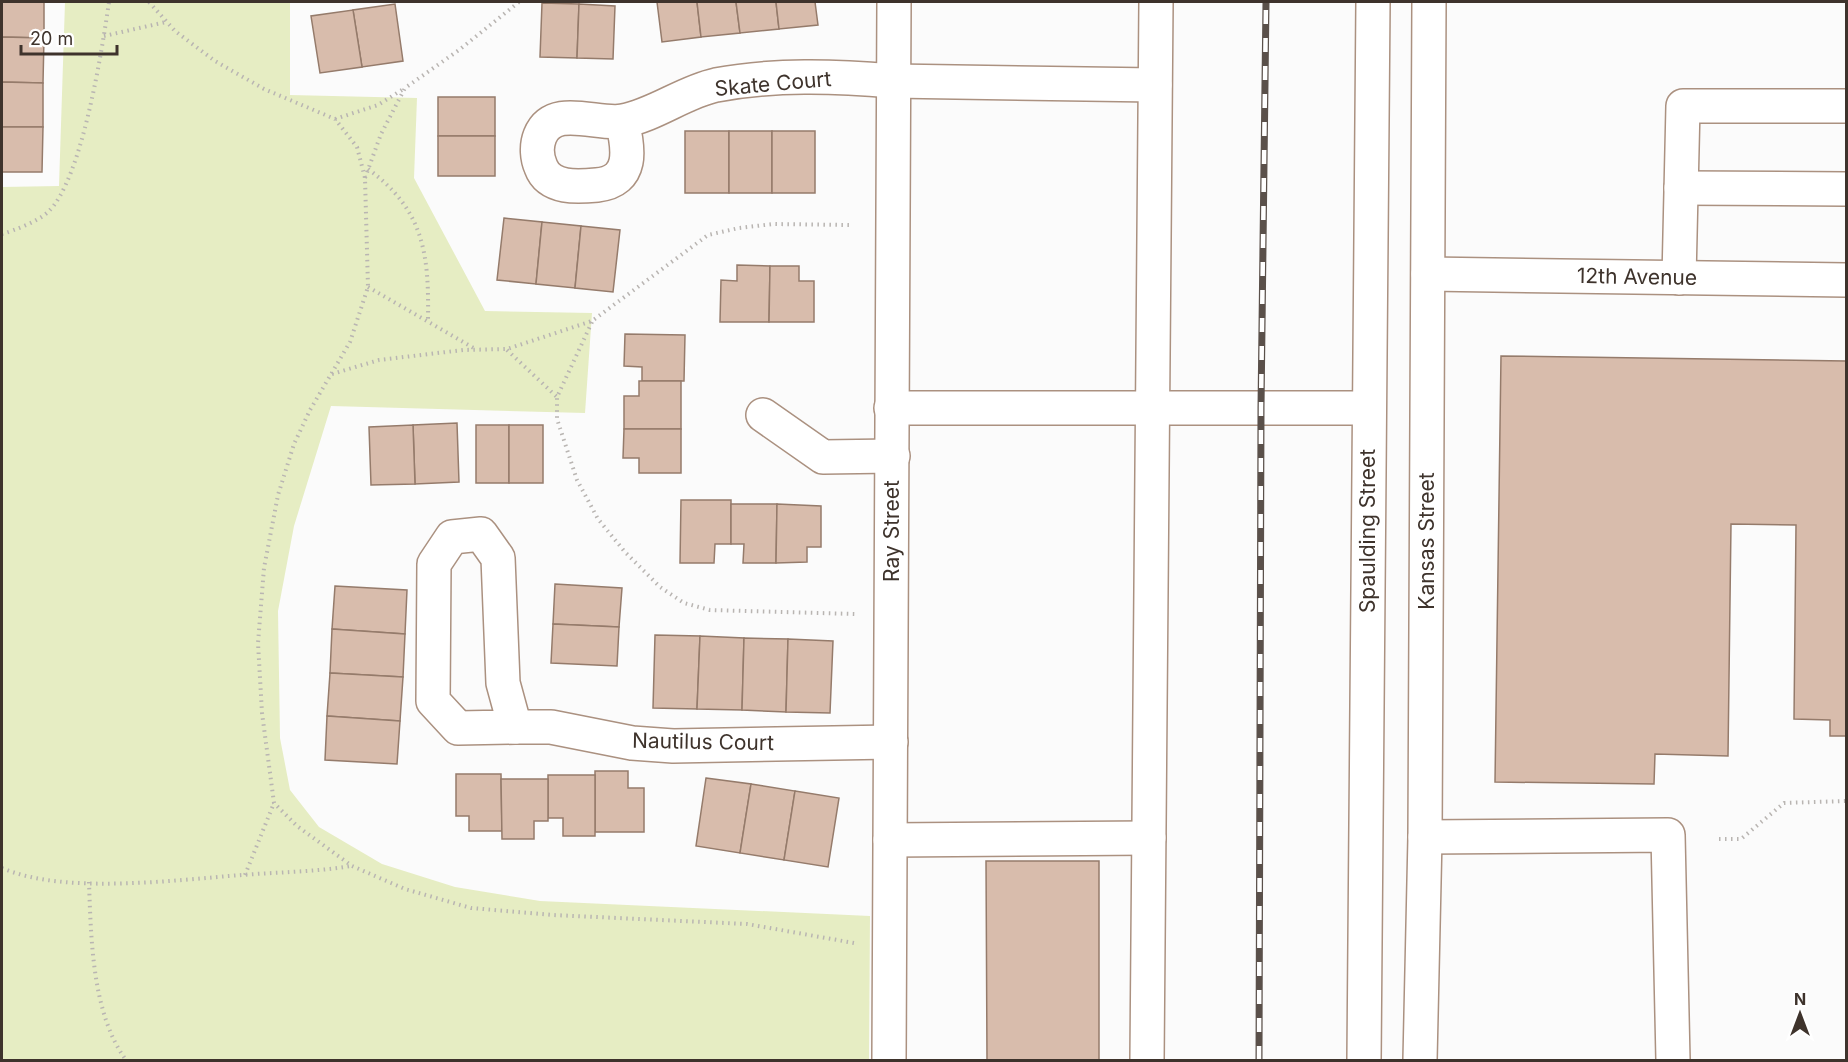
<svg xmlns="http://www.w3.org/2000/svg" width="1848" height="1062" font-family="Inter,sans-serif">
<rect width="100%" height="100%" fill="#fbfbfb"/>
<path fill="#e6edc3" d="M65,2H290V95L417,98L414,178L485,311L592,313L585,413L331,406L294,526L278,611L280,738L290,790L319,827L382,864L455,887L540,901L870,916L869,1060H2V187L59,186Z"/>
<g fill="#d8bcac" stroke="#957b6b" stroke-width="1.5">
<path d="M2,2H44V38L2,37Z"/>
<path d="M657,2H697L701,37L662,42Z"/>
<path d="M697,2H736L740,33L701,37Z"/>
<path d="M736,2H776L779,29L740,33Z"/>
<path d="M776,2H815L818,25L779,29Z"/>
<path d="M542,3L579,4L577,58L540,57Z"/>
<path d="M395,4L403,61L362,67L353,10Z"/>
<path d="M579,4L615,6L613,59L577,58Z"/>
<path d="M353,10L362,67L320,73L311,16Z"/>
<path d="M2,37L44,38L43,83L2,82Z"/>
<path d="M2,82L43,83V127H2Z"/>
<rect x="438" y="97" width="57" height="39"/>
<path d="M2,127H43L42,172H2Z"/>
<rect x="685" y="131" width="44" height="62"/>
<rect x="729" y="131" width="43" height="62"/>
<rect x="772" y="131" width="43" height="62"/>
<rect x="438" y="136" width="57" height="40"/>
<path d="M504,218L542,222L536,284L497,280Z"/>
<path d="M542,222L581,226L575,288L536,284Z"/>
<path d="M581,226L620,230L613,292L575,288Z"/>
<path d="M737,265L770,266L769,322H720L721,280L737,281Z"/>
<path d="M770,266H799V281H814V322H769Z"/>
<path d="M625,334L685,335L684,381H642V367L624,366Z"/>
<path d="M1501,356L1846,361V736H1830V720L1794,719L1796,525L1731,524L1728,756L1655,754L1654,784L1495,782Z"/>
<path d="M639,381H681V429H624V396H639Z"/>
<path d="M457,423L459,482L415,484L413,425Z"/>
<path d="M413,425L415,484L371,485L369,427Z"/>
<rect x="476" y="425" width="33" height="58"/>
<rect x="509" y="425" width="34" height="58"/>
<path d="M624,429H681V473H639V458H623Z"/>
<path d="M681,500H731V544H715L714,563H680Z"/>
<path d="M731,504H777L776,563H743L744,544H731Z"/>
<path d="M777,504L821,506V547H807V562L776,563Z"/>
<path d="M555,584L622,588L619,627L553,624Z"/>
<path d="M335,586L407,590L405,634L332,629Z"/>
<path d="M553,624L619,627L617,666L551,663Z"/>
<path d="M332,629L405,634L403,677L330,673Z"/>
<path d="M655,635L700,636L697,709L653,708Z"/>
<path d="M700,636L744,638L742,710L697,709Z"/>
<path d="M744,638L788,639L786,712L742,710Z"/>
<path d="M788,639L833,641L830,713L786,712Z"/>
<path d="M330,673L403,677L400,721L327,716Z"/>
<path d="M327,716L400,721L397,764L325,760Z"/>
<path d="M595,771H628V788H644V832H595Z"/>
<path d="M456,774H501L502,831H469V816H456Z"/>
<path d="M548,775H595V836H563V818H548Z"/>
<path d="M706,778L751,784L740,853L696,846Z"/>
<path d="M501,779H548V821H534V839H502Z"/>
<path d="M751,784L795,791L784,860L740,853Z"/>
<path d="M795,791L839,798L828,867L784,860Z"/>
<path d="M986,861H1099V1060H987Z"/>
</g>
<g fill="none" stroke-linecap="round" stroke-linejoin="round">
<defs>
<g id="minor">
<path d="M622,121C629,149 634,181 597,185C587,186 575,187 565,185C555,183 545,178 541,167C537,158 536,146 540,136C553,103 598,126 623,121C655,115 684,92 716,85C774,74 835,76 893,81L1155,85"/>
<path d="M1681,188L1846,189"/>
<path d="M1428,274L1846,280"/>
<path d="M1679,278L1683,106H1846"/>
<path d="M891,408H1369"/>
<path d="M763,415L823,457L893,456"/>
<path d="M481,534L498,558L503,683L515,727L458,728L433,701L434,564L452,537Z"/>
<path d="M515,727H551L632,743L673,746L891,742"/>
<path d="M1425,837L1668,835L1673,1060"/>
<path d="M890,840L1149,838"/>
<path d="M889,1060L894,2"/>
<path d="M1147,1060L1156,2"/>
<path d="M1364,1060L1373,2"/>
<path d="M1420,1060L1425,837L1429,2"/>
</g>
</defs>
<use href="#minor" stroke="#ab9180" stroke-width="36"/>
<g stroke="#b9b5b2" stroke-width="4" stroke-dasharray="1.5 4.5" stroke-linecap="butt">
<path d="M149,2L175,31L215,61L264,89L335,119L357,147L365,178L368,287L350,342L310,410L294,444L278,495L264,568L258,643L262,713L274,803L297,826L352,866L405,889L471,908L553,915L747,924L854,943"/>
<path d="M104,36L166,22"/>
<path d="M335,119L378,105L405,88"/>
<path d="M368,169C424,210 429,254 428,319"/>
<path d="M365,178L381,134L405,88L459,50L519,2"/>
<path d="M2,234C15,230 37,222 48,212C82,180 102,50 109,2"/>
<path d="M368,287L477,350"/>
<path d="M592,322L557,397V419L577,480L598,519L625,552L660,587L684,603L710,610L855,614"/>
<path d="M507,350L557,397"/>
<path d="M332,374L379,360L463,350L507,349L592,321L708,235L739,228L773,224L851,225"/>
<path d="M1719,839H1741L1784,803L1846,801"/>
<path d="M2,868C64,895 174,880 242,875C279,872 315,872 351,866"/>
<path d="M245,875L274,803"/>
<path d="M89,882C91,938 92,1014 126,1060"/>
</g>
<use href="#minor" stroke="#fff" stroke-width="33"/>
<defs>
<path id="rail" d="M1259,1060L1261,408L1266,2"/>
</defs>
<use href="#rail" stroke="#5a504a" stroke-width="7"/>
<use href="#rail" stroke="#fff" stroke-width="4.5" stroke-dasharray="14" stroke-linecap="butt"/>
</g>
<g text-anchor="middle" stroke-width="5" stroke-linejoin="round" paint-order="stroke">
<g font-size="21" fill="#3e332c" stroke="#fff">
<text transform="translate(773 84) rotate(-5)" y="7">Skate Court</text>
<text transform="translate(1637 277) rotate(1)" y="7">12th Avenue</text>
<text transform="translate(892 531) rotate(-90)" y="7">Ray Street</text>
<text transform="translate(1368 531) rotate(-90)" y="7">Spaulding Street</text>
<text transform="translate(1427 541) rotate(-90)" y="7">Kansas Street</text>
<text transform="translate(703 742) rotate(1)" y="7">Nautilus Court</text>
</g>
</g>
<rect width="1848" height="1062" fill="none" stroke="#3e332c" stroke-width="6"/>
<g transform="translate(1800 1014)" stroke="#ffffff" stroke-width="4.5" paint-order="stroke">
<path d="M0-4.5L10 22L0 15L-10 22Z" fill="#3e332c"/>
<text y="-9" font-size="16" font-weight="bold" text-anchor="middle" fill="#3e332c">N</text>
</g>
<path d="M21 45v9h96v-9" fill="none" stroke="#3e332c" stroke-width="3"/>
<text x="30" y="45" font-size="18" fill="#3e332c" stroke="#ffffff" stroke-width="4.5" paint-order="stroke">20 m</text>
</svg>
